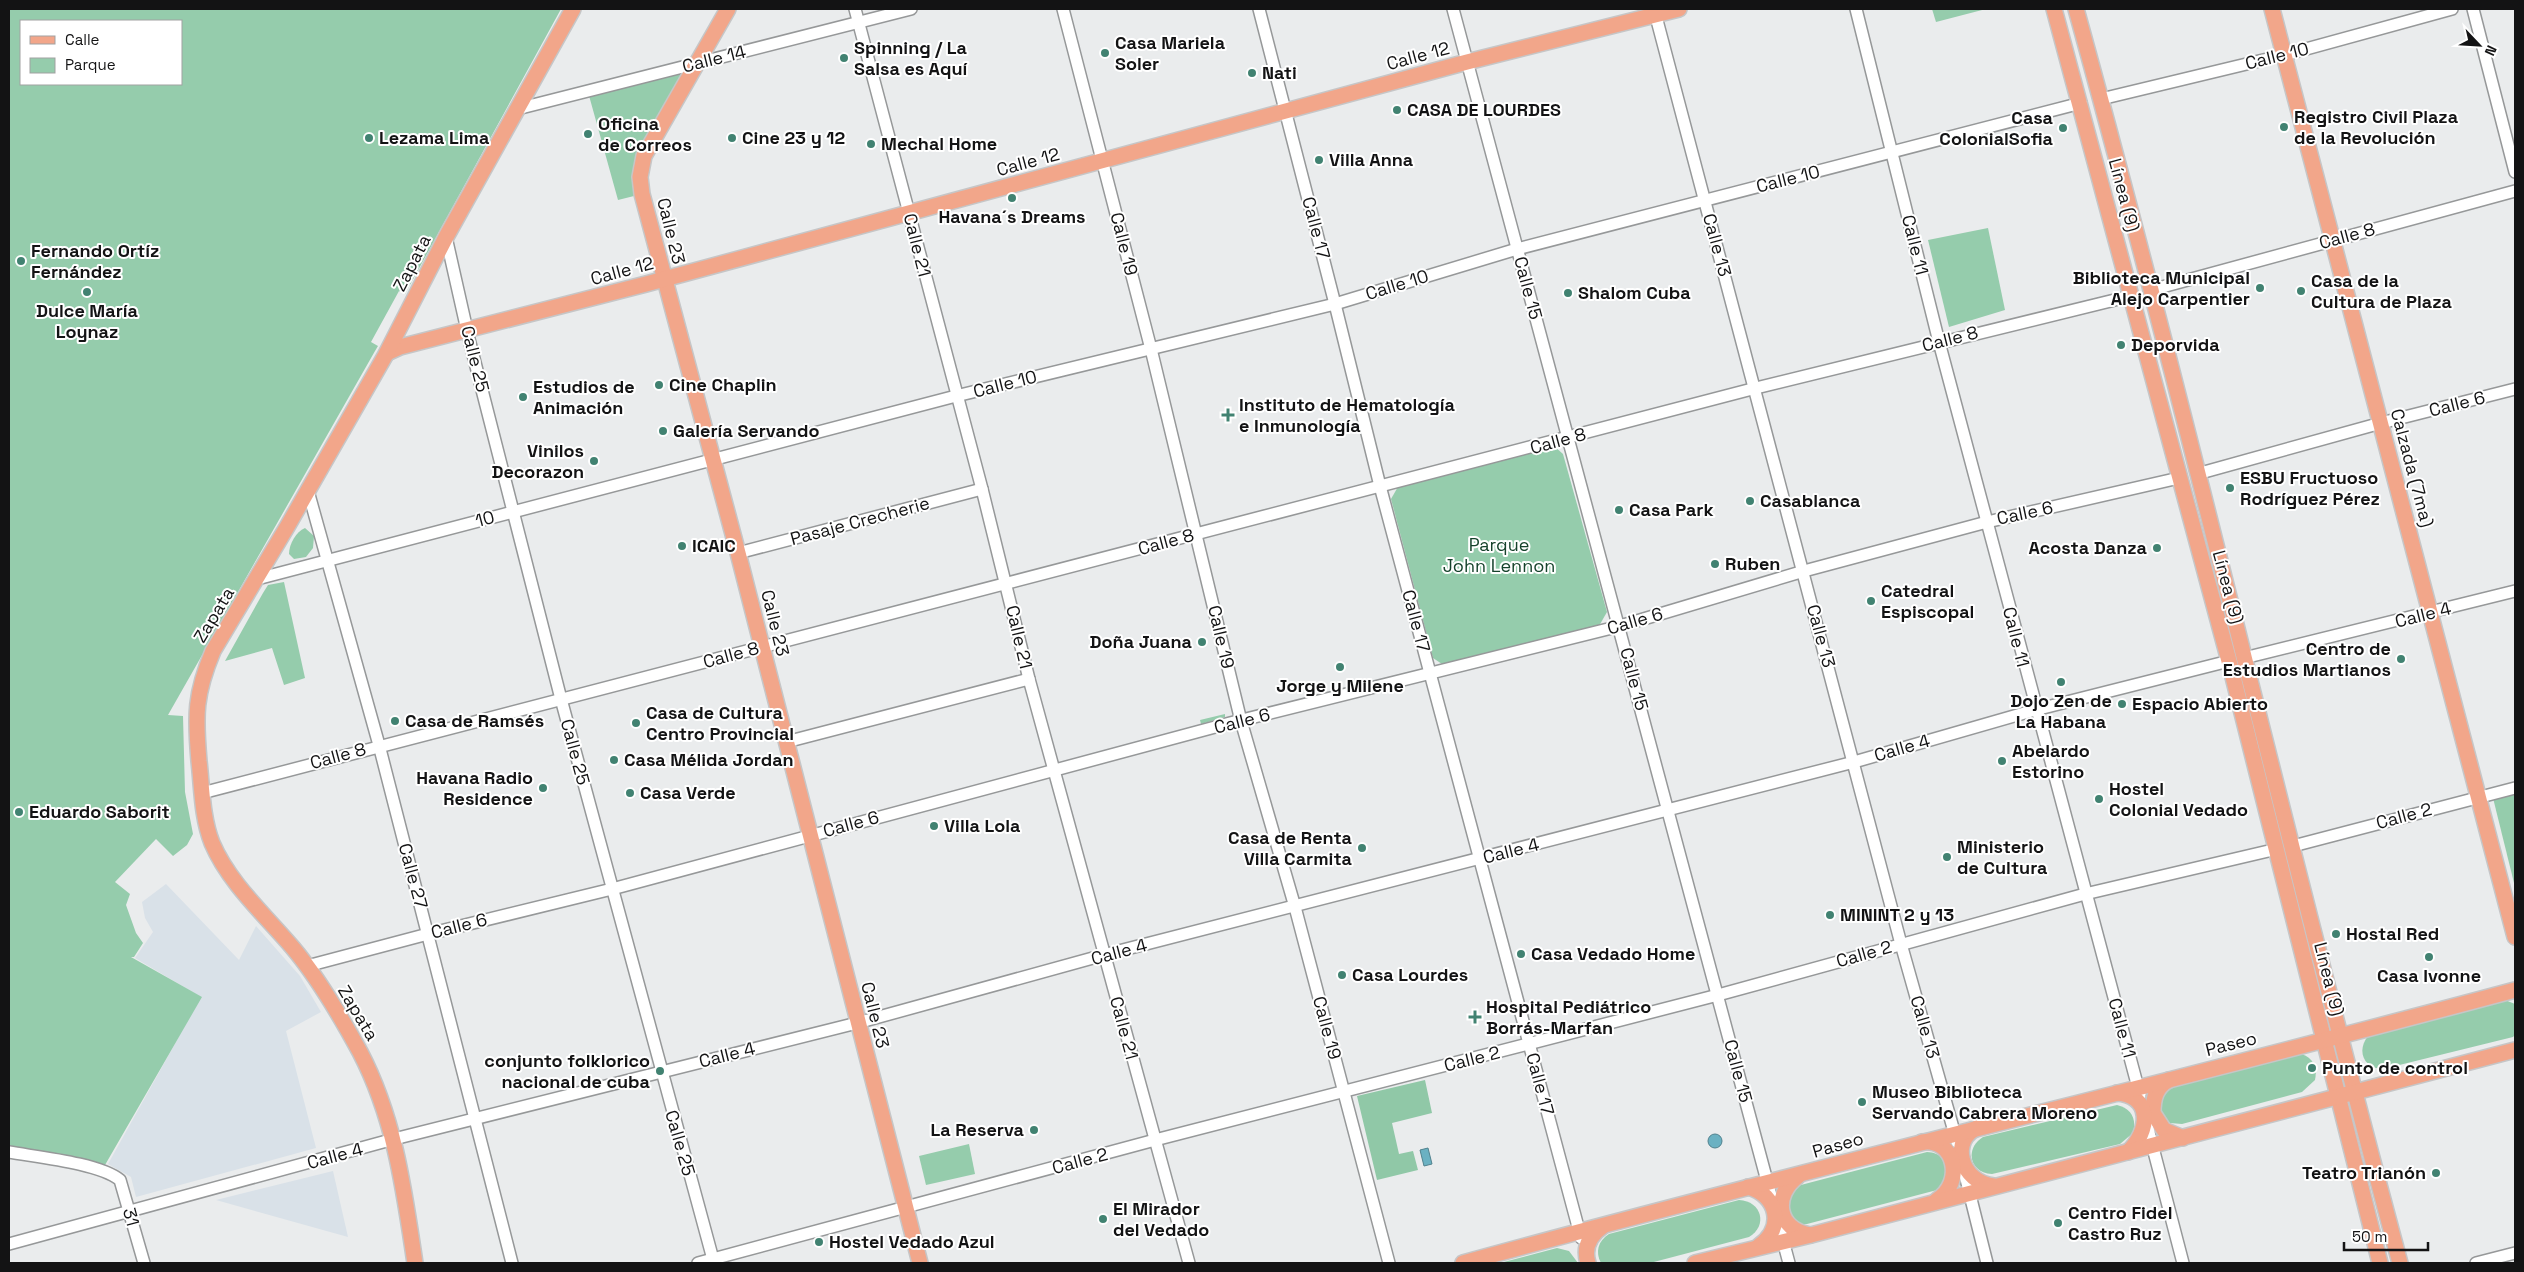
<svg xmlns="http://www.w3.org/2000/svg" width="2524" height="1272" font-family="'Space Grotesk',sans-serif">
<rect width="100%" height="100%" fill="#eaeced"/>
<g fill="#d9e1e8">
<path d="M166,884L239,960L256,926L300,976L321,1012L286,1031L316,1148L136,1197L131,1177L108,1164L201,997L135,958L153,932L145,918L142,902Z"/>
<path d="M333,1171L348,1237L216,1200Z"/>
</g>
<g fill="#95ccac" fill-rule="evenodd">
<path d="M9,9H561L405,294L399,291L371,342L378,346L375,351L168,715L183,716L185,792L193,834L187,845L173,856L156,839L115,882L130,894L126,905L136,933L143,943L134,957H131L202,997L105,1165L9,1147ZM21,21H181V84H21Z"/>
<path d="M1932,9H1986L1936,22Z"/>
<path d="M699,62L649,146L642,194L618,200L588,92Z"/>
<path d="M1988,228L2005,310L1949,327L1928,240Z"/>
<path d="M1554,446L1563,454L1607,612L1599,626L1445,666L1433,658L1391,499L1399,485Z"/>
<path d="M305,528L314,536L313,548L306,557L294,559L289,554C289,544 296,532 305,528Z"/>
<path d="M284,582L305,678L284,685L272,648L225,661L263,593L268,585Z"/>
<path d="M1225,714V717L1201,724L1200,720Z"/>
<path d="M2515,793V887L2493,798Z"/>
<path d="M2505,1000L2515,1004V1035L2513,1037L2383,1069C2364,1069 2356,1051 2368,1036Z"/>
<path d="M2298,1053C2312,1056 2318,1066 2315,1080L2302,1092L2182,1124L2170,1123L2161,1115L2159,1097L2167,1088Z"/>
<path d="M2117,1105C2131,1108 2137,1119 2133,1133L2120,1144L1992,1174C1970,1173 1964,1149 1983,1137Z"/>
<path d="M969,1144L975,1174L926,1185L919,1156Z"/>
<path d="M1927,1152C1941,1153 1944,1159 1949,1171L1942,1187L1937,1190L1807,1224H1801L1791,1217L1786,1200L1797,1186Z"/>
<path d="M1739,1200C1762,1201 1768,1226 1749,1237L1650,1263H1601C1595,1252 1598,1241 1609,1234Z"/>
<path d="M1557,1248L1569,1251L1578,1263H1500Z"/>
</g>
<path fill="#90c8a7" d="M1425,1080L1432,1113L1392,1123L1399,1154L1413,1151L1418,1170L1377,1180L1357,1096Z"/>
<g fill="#6bb1c2" stroke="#51828e">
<circle cx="1715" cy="1141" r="7"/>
<path d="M1428,1148L1432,1164L1424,1166L1420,1150Z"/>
</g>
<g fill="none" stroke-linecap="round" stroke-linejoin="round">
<defs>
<g id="minor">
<path d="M855,9L982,489L1029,679L1189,1263"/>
<path d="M1063,9L1151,349L1241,721L1295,907L1389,1263"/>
<path d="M1259,9L1335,304L1380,486L1581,1238"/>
<path d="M1453,9L1789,1263"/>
<path d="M1654,9L1901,944L1957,1142"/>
<path d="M1856,9L1939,342L2140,1095"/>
<path d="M2473,9L2515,172"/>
<path d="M2101,99L2284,55L2452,9"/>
<path d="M517,109L911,9"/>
<path d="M446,237L469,339L561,699L714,1263"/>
<path d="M2151,290L2515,191"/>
<path d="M2197,474L2381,423L2515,389"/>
<path d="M308,491L379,745L512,1263"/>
<path d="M738,553L982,489"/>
<path d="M257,579L956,396L1335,304L1517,249L2081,103"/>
<path d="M2244,658L2515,591"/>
<path d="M786,742L1029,679"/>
<path d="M202,793L1756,388L2131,296"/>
<path d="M2293,846L2515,788"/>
<path d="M307,966L428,934L612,889L1230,723L1620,626L1804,571L1987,522L2179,478"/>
<path d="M2146,1121L2183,1263"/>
<path d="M9,1152C37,1157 99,1163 120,1180L144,1263"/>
<path d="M1963,1167L1987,1263"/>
<path d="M9,1244L394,1139L857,1023L1111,953L1854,762L2035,710L2229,661"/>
<path d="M698,1263L1155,1140L1718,995L2085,894L2277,849"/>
<path d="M2476,1263L2515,1253"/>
</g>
<g id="major">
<path d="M728,9L644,156L640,177L642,194L738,553L920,1263"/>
<path d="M2054,9L2229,661L2380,1263"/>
<path d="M2076,9C2191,425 2287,846 2400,1263"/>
<path d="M2272,9L2515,937"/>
<path d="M387,353L400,347L646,284L1467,62L1679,9"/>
<path d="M2169,1080C2156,1087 2153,1098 2153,1113L2164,1130L2183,1138"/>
<path d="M2117,1093C2153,1096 2150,1131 2128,1152"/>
<path d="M1979,1127C1948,1139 1961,1183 1994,1186"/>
<path d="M1922,1142C1955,1138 1965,1182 1937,1200"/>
<path d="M1798,1176C1772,1196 1777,1229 1810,1235"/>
<path d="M1748,1187C1778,1195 1785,1228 1759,1246"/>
<path d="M415,1263C404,1190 395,1119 360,1052C341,1017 319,979 293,948C265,915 229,883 212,843C202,818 202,788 199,761C195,715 195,694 213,651L287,527L385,356L446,237L573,9"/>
<path d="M1463,1263C1812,1167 2165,1084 2515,990"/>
<path d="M1588,1263C1583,1247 1590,1235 1603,1226"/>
<path d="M1695,1263L1811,1235L2515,1050"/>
</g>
</defs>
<use href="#minor" stroke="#969899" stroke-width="14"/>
<use href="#major" stroke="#c6c6c7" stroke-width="18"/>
<use href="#minor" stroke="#fff" stroke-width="11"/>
<use href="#major" stroke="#f2a68a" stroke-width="15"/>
</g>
<g fill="#418271" stroke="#fff" stroke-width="2">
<circle cx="1105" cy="53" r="5"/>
<circle cx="844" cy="58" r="5"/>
<circle cx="1252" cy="73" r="5"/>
<circle cx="1397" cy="110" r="5"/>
<circle cx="2284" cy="127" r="5"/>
<circle cx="2063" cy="128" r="5"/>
<circle cx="588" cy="134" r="5"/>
<circle cx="369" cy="138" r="5"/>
<circle cx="732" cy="138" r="5"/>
<circle cx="871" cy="144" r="5"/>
<circle cx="1319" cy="160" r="5"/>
<circle cx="1012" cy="198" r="5"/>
<circle cx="21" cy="261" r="5"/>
<circle cx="2260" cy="288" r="5"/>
<circle cx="2301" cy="291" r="5"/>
<circle cx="87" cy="292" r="5"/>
<circle cx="1568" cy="293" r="5"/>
<circle cx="2121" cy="345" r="5"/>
<circle cx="659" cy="385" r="5"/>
<circle cx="523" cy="397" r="5"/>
<path d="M1225.5 407.5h5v5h5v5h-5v5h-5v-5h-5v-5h5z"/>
<circle cx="663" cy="431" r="5"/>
<circle cx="594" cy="461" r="5"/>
<circle cx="2230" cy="488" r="5"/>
<circle cx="1750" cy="501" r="5"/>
<circle cx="1619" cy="510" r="5"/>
<circle cx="682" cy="546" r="5"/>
<circle cx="2157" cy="548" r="5"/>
<circle cx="1715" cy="564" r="5"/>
<circle cx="1871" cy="601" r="5"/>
<circle cx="1202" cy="642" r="5"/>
<circle cx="2401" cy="659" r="5"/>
<circle cx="1340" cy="667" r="5"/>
<circle cx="2061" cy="682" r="5"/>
<circle cx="2122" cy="704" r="5"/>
<circle cx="395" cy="721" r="5"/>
<circle cx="636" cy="723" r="5"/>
<circle cx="614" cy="760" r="5"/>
<circle cx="2002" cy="761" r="5"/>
<circle cx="543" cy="788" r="5"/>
<circle cx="630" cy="793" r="5"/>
<circle cx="2099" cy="799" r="5"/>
<circle cx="19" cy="812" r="5"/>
<circle cx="934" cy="826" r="5"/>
<circle cx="1362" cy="848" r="5"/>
<circle cx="1947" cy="857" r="5"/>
<circle cx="1830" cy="915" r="5"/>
<circle cx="2336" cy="934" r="5"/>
<circle cx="1521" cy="954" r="5"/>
<circle cx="2429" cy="957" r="5"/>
<circle cx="1342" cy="975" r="5"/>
<path d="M1472.5 1009.5h5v5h5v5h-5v5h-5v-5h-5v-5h5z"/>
<circle cx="2312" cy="1068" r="5"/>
<circle cx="660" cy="1071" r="5"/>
<circle cx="1862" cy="1102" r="5"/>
<circle cx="1034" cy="1130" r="5"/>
<circle cx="2436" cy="1173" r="5"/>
<circle cx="1103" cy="1219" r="5"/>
<circle cx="2058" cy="1223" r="5"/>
<circle cx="819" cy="1242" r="5"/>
</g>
<g text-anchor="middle" stroke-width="4" stroke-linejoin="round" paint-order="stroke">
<g font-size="18" font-weight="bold" fill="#131314" stroke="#fff" text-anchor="start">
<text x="1115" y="49">Casa Mariela<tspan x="1115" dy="21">Soler</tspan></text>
<text x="854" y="54">Spinning / La<tspan x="854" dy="21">Salsa es Aquí</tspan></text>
<text x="1262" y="79">Nati</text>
<text x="1407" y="116">CASA DE LOURDES</text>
<text x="2294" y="123">Registro Civil Plaza<tspan x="2294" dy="21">de la Revolución</tspan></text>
<text x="2053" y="124" text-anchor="end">Casa<tspan x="2053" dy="21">ColonialSofia</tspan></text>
<text x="598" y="130">Oficina<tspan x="598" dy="21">de Correos</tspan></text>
<text x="379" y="144">Lezama Lima</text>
<text x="742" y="144">Cine 23 y 12</text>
<text x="881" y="150">Mechal Home</text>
<text x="1329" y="166">Villa Anna</text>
<text x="1012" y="223" text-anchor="middle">Havana´s Dreams</text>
<text x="31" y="257">Fernando Ortíz<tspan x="31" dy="21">Fernández</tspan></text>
<text x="2250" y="284" text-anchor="end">Biblioteca Municipal<tspan x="2250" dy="21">Alejo Carpentier</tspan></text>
<text x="2311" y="287">Casa de la<tspan x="2311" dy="21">Cultura de Plaza</tspan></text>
<text x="1578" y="299">Shalom Cuba</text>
<text x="87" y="317" text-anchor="middle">Dulce María<tspan x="87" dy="21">Loynaz</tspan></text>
<text x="2131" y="351">Deporvida</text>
<text x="669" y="391">Cine Chaplin</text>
<text x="533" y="393">Estudios de<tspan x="533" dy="21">Animación</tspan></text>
<text x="1239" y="411">Instituto de Hematología<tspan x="1239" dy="21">e Inmunología</tspan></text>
<text x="673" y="437">Galería Servando</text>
<text x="584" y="457" text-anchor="end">Vinilos<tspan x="584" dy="21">Decorazon</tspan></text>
<text x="2240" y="484">ESBU Fructuoso<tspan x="2240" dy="21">Rodríguez Pérez</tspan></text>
<text x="1760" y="507">Casablanca</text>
<text x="1629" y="516">Casa Park</text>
<text x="692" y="552">ICAIC</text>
<text x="2147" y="554" text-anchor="end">Acosta Danza</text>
<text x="1725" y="570">Ruben</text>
<text x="1881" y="597">Catedral<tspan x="1881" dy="21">Espiscopal</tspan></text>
<text x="1192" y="648" text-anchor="end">Doña Juana</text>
<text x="2391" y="655" text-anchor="end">Centro de<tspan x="2391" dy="21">Estudios Martianos</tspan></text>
<text x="1340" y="692" text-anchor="middle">Jorge y Milene</text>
<text x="2061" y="707" text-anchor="middle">Dojo Zen de<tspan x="2061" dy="21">La Habana</tspan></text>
<text x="2132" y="710">Espacio Abierto</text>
<text x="646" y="719">Casa de Cultura<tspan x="646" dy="21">Centro Provincial</tspan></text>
<text x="405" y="727">Casa de Ramsés</text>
<text x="2012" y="757">Abelardo<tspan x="2012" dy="21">Estorino</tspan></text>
<text x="624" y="766">Casa Mélida Jordan</text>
<text x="533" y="784" text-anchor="end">Havana Radio<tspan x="533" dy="21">Residence</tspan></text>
<text x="2109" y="795">Hostel<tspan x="2109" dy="21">Colonial Vedado</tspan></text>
<text x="640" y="799">Casa Verde</text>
<text x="29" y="818">Eduardo Saborit</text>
<text x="944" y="832">Villa Lola</text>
<text x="1352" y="844" text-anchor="end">Casa de Renta<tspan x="1352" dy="21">Villa Carmita</tspan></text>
<text x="1957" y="853">Ministerio<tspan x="1957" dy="21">de Cultura</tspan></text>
<text x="1840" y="921">MININT 2 y 13</text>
<text x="2346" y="940">Hostal Red</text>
<text x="1531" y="960">Casa Vedado Home</text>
<text x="1352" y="981">Casa Lourdes</text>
<text x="2429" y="982" text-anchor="middle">Casa Ivonne</text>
<text x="1486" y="1013">Hospital Pediátrico<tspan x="1486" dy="21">Borrás-Marfan</tspan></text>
<text x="650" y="1067" text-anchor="end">conjunto folklorico<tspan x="650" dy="21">nacional de cuba</tspan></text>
<text x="2322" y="1074">Punto de control</text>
<text x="1872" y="1098">Museo Biblioteca<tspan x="1872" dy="21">Servando Cabrera Moreno</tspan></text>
<text x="1024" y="1136" text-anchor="end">La Reserva</text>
<text x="2426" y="1179" text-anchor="end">Teatro Trianón</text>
<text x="1113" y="1215">El Mirador<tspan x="1113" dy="21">del Vedado</tspan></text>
<text x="2068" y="1219">Centro Fidel<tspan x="2068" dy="21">Castro Ruz</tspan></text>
<text x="829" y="1248">Hostel Vedado Azul</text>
</g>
<g font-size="18" fill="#131314" stroke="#fff">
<text transform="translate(1418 56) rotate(-15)" y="6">Calle 12</text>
<text transform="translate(2277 56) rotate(-14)" y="6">Calle 10</text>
<text transform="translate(714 59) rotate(-14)" y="6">Calle 14</text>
<text transform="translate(1028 162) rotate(-15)" y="6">Calle 12</text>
<text transform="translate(1788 179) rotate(-14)" y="6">Calle 10</text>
<text transform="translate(2124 195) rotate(75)" y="6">Línea (9)</text>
<text transform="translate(1316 228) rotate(75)" y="6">Calle 17</text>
<text transform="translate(671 231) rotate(76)" y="6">Calle 23</text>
<text transform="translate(2347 236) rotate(-15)" y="6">Calle 8</text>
<text transform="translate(1124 244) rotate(76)" y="6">Calle 19</text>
<text transform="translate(917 245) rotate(76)" y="6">Calle 21</text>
<text transform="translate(1717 245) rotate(75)" y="6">Calle 13</text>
<text transform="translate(1915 245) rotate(76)" y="6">Calle 11</text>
<text transform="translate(412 263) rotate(-63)" y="6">Zapata</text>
<text transform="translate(622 271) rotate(-15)" y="6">Calle 12</text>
<text transform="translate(1397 285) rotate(-17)" y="6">Calle 10</text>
<text transform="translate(1528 288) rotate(75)" y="6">Calle 15</text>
<text transform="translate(1950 339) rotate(-14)" y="6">Calle 8</text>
<text transform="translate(475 359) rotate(76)" y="6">Calle 25</text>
<text transform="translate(1005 384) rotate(-14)" y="6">Calle 10</text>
<text transform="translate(2457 404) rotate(-14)" y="6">Calle 6</text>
<text transform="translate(1558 441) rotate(-15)" y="6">Calle 8</text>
<text transform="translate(2412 468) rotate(75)" y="6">Calzada (7ma)</text>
<text transform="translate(2025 513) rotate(-12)" y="6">Calle 6</text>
<text transform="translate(485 519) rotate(-15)" y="6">10</text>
<text transform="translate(860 521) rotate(-15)" y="6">Pasaje Crecherie</text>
<text transform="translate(1166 542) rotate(-15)" y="6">Calle 8</text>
<text transform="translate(2228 587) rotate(75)" y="6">Línea (9)</text>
<text transform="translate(214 615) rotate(-59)" y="6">Zapata</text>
<text transform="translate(2423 615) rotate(-14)" y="6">Calle 4</text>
<text transform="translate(1416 621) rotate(75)" y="6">Calle 17</text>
<text transform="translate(1635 621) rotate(-16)" y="6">Calle 6</text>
<text transform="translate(775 623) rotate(76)" y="6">Calle 23</text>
<text transform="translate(1821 636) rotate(75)" y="6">Calle 13</text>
<text transform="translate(1019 637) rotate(77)" y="6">Calle 21</text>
<text transform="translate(1221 637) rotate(77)" y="6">Calle 19</text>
<text transform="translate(2016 637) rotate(76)" y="6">Calle 11</text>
<text transform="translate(731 655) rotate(-15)" y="6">Calle 8</text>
<text transform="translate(1634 679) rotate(75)" y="6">Calle 15</text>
<text transform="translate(1242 721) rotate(-14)" y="6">Calle 6</text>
<text transform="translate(1902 748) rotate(-16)" y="6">Calle 4</text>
<text transform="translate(575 752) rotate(75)" y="6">Calle 25</text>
<text transform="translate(338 756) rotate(-15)" y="6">Calle 8</text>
<text transform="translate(2404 816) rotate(-15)" y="6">Calle 2</text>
<text transform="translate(851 824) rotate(-15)" y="6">Calle 6</text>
<text transform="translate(1511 851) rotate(-14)" y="6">Calle 4</text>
<text transform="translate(413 876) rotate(75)" y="6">Calle 27</text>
<text transform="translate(459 926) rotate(-14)" y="6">Calle 6</text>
<text transform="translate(1119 952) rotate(-15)" y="6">Calle 4</text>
<text transform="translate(1864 954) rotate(-16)" y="6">Calle 2</text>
<text transform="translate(2329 979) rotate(76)" y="6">Línea (9)</text>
<text transform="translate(358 1013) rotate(59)" y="6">Zapata</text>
<text transform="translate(875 1015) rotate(76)" y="6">Calle 23</text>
<text transform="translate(1925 1027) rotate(74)" y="6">Calle 13</text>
<text transform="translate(1124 1028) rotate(75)" y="6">Calle 21</text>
<text transform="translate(1327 1028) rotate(75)" y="6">Calle 19</text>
<text transform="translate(2122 1028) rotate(75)" y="6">Calle 11</text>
<text transform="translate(2231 1044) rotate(-14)" y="6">Paseo</text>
<text transform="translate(727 1055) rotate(-14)" y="6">Calle 4</text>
<text transform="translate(1472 1059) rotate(-14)" y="6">Calle 2</text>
<text transform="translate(1738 1071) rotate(75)" y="6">Calle 15</text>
<text transform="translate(1540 1084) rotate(75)" y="6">Calle 17</text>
<text transform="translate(680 1143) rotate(74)" y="6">Calle 25</text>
<text transform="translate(1838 1145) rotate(-16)" y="6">Paseo</text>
<text transform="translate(335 1156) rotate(-15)" y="6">Calle 4</text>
<text transform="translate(1080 1161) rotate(-15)" y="6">Calle 2</text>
<text transform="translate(131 1217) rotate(75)" y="6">31</text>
</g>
<g font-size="18" fill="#15422b" stroke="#fff">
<text x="1499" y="551">Parque<tspan x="1499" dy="21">John Lennon</tspan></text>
</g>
</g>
<rect width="2524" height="1272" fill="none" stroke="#131314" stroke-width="20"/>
<rect x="20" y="20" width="162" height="65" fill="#ffffff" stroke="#a1a1a1"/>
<rect x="30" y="36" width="25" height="8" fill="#f2a68a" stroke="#a1a1a1"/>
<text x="65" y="45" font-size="15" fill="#131314">Calle</text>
<rect x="30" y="58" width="25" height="15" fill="#95ccac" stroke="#a1a1a1"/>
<text x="65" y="70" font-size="15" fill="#131314">Parque</text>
<g transform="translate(2479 45) rotate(115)" stroke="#ffffff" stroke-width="4" paint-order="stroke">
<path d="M0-4L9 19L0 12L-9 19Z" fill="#131314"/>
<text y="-8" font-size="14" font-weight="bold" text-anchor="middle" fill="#131314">N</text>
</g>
<path d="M2344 1242v8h84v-8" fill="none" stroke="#131314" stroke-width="2.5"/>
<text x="2352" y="1242" font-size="15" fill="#131314" stroke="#ffffff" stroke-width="4" paint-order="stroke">50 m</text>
</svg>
